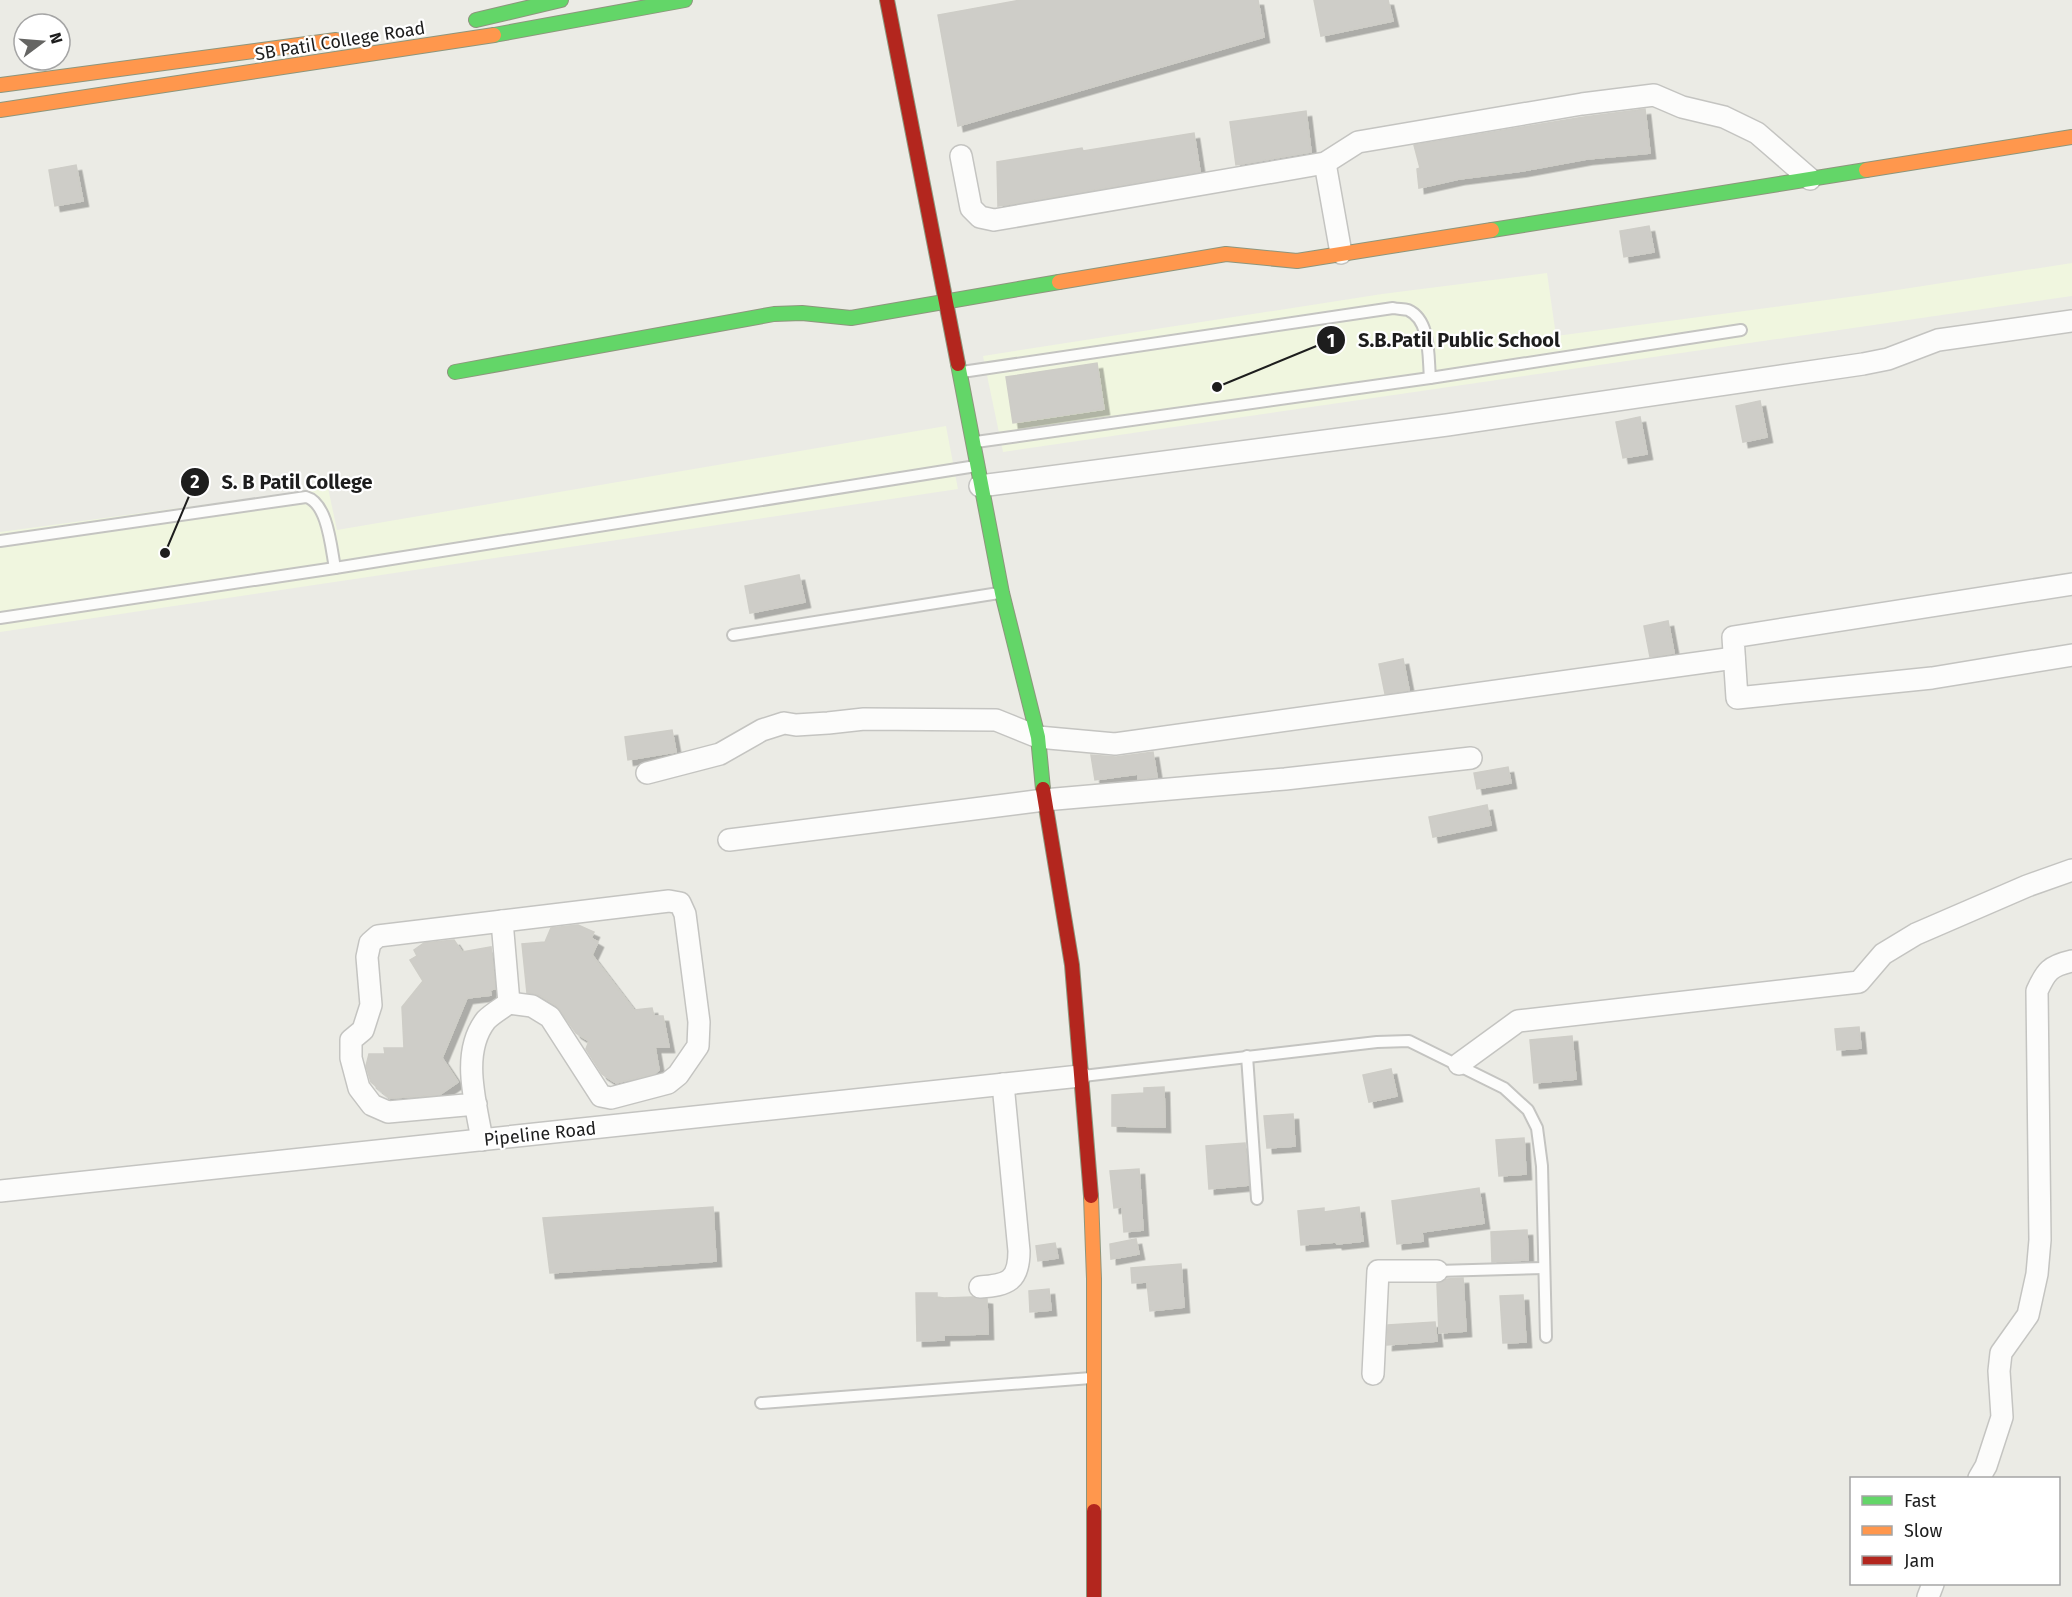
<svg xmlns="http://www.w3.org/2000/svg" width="2072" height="1597" font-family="'Fira Sans',sans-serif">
<defs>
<filter id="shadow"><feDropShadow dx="5.5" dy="5.5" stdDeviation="0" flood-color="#0004"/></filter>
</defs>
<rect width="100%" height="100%" fill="#ebebe5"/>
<g fill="#f0f6df">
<path d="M2072,263V296L1003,452L983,356L1382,294L1547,273L1556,336L1871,294Z"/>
<path d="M946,426L958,489L0,632V532L328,488L337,530Z"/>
</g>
<g fill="#cecdc8" stroke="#cecdc7" stroke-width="1.5" filter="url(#shadow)">
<path d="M1021,0H1258L1264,37L958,126L938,15Z"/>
<path d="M1314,0H1388L1393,21L1321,36Z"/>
<path d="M1645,109L1650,153L1587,159L1522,171L1459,179L1419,188L1417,169L1420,168L1414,145L1584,117Z"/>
<path d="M1306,111L1311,152L1236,165L1230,122Z"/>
<path d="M1194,133L1200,172L998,206L997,162L1082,148L1083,151Z"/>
<path d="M76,165L83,201L55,206L49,170Z"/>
<path d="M1649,226L1654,252L1624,257L1620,231Z"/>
<path d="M1097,363L1104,409L1013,423L1006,377Z"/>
<path d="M1760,401L1767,437L1743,442L1736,406Z"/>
<path d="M1640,417L1647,454L1623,458L1616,422Z"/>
<path d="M799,575L805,602L750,613L745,586Z"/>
<path d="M1668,621L1674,653L1650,657L1644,626Z"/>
<path d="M1403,659L1409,690L1385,694L1379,664Z"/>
<path d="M672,730L676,752L628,760L625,737Z"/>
<path d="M1153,752L1157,777L1138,779V774L1095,780L1091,755L1116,757Z"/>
<path d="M1508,767L1511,783L1477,789L1474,773Z"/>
<path d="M1487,805L1491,825L1433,837L1429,817Z"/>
<path d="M578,925L594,932L591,938L598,942L592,955L634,1010L652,1008L654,1016H663L669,1047H655L659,1070L654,1074L616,1083L602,1074L586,1049L589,1041L576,1033L557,1006L539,995L527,993L522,944L545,942L551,928Z"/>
<path d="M454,940L462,952L491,947L495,989L490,990L491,995L467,998L442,1058L458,1082L439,1095L390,1098L371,1082L366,1066L369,1054H385L384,1048H404L402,1007L423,981L410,960L417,956L414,950L424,943Z"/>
<path d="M1859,1027L1861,1048L1837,1050L1835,1029Z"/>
<path d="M1572,1036L1576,1079L1534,1083L1530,1040Z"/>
<path d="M1391,1069L1397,1096L1369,1102L1363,1075Z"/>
<path d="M1164,1087L1165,1127L1112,1126V1095L1144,1093V1088Z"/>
<path d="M1293,1114L1295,1146L1267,1148L1264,1116Z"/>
<path d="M1524,1138L1526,1174L1499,1176L1496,1140Z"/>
<path d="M1245,1143L1249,1185L1209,1189L1206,1146Z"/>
<path d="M1139,1169L1143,1230L1124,1232L1122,1207L1114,1208L1110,1171Z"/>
<path d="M1479,1188L1484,1223L1422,1232L1423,1241L1397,1244L1392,1201Z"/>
<path d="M713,1207L716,1261L550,1273L543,1218Z"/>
<path d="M1359,1207L1363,1241L1337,1244L1336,1242L1301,1245L1298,1211L1324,1208V1212Z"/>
<path d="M1527,1230L1528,1260L1492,1262L1491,1232Z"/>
<path d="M1136,1239L1139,1254L1111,1259L1110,1244Z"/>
<path d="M1055,1243L1058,1258L1038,1261L1036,1246Z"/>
<path d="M1181,1264L1184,1307L1150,1311L1147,1282L1132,1283L1131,1268Z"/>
<path d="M1463,1278L1466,1331L1439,1333L1437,1284L1447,1279Z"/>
<path d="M1049,1289L1051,1310L1030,1312L1029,1291Z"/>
<path d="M916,1293H937V1297L944,1298L973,1297L987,1299L988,1334L944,1335V1340L917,1341Z"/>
<path d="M1523,1295L1526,1342L1503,1343L1500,1296Z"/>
<path d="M1435,1322L1437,1341L1387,1345L1388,1325Z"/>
</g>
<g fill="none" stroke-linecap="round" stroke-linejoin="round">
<defs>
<g id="lane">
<path d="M962,372L1393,308C1397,309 1404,309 1408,310C1431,320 1428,357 1430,378L1741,330"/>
<path d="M976,442L1430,378"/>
<path d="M0,541L306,497C328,503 331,548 335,568"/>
<path d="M0,618L335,568L976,466"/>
<path d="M733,635L999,593"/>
<path d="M1247,1056L1257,1199"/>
<path d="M1083,1076L1377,1042L1409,1041L1504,1088L1528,1110L1537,1128L1542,1166L1546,1337"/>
<path d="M1437,1271L1544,1268"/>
<path d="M761,1403L1091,1378"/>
</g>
<g id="street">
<path d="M961,156L971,208L980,217L994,220L1325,163L1358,142L1582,104L1654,95L1682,107L1724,117L1757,133L1810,179"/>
<path d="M1325,163L1341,253"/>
<path d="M980,486L1447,425L1863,364L1888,359L1938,340L2072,321"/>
<path d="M2072,584L1733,637L1737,698L1932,678L2072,655"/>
<path d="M647,773L720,754L762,730L784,723L796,725L828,723L864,719L996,720L1038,737L1115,744L1734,658"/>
<path d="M729,840L1044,800L1285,779L1471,758"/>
<path d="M502,921L509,1003"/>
<path d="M1459,1064L1518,1021L1859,982L1883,954L1916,934L2027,886L2072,870"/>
<path d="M476,1104L388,1112L372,1105L359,1088L351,1058V1040L363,1030L371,1005L367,957L370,943L378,936L669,901L680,903L685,914L699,1022L698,1046L678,1075L668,1083L611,1098L601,1096L550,1017L532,1006L509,1003C502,1008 492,1014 486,1020C460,1053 476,1103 482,1140"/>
<path d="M0,1191L1080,1076"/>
<path d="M980,1287C1008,1285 1019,1281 1019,1251L1003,1084"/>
<path d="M1373,1374L1378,1271H1437"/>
<path d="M1979,1478L1986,1466L2002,1417L1999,1371L2001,1353L2028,1315L2037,1274L2040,1240L2037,991C2046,971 2050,966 2072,961"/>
<path d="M1928,1597L1933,1584"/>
</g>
<g id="fast">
<path d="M476,20L561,0"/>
<path d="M494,35L685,0"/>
<path d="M1492,230L1866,170"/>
<path d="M958,364L1002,593L1038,737L1043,789"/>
<path d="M455,372L774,314L802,313L851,318L1059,282"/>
</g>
<g id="slow">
<path d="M0,85L336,40"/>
<path d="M0,110L494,35"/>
<path d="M1866,170L2072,137"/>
<path d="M1059,282L1226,254L1297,261L1492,230"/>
<path d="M1091,1196L1094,1279V1511"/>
</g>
<g id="jam">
<path d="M887,0L958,364"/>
<path d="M1043,789L1072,965L1091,1196"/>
<path d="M1094,1511V1597"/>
</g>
</defs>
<use href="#lane" stroke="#c4c4c1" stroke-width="14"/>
<use href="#street" stroke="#c4c4c1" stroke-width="24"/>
<use href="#fast" stroke="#8d967d" stroke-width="16"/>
<use href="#slow" stroke="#8d967d" stroke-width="16"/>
<use href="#jam" stroke="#8d967d" stroke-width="16"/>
<use href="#lane" stroke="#fcfcfb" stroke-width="10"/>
<use href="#street" stroke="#fcfcfb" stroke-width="21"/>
<use href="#fast" stroke="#63d668" stroke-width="14"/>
<use href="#slow" stroke="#ff974d" stroke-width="14"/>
<use href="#jam" stroke="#b3261e" stroke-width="14"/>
</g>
<g text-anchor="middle" stroke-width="4.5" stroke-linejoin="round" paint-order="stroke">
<g font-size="18" fill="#1d1d1d" stroke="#fff">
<text transform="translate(340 41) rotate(-9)" y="6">SB Patil College Road</text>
<text transform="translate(540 1134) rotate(-6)" y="6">Pipeline Road</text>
</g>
</g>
<path fill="none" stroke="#1d1d1d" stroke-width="2" d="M1217 387L1331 340M165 553L195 482"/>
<g fill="#1d1d1d" stroke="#fff" stroke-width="2">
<circle cx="1217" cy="387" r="6"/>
<circle cx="165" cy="553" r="6"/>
<circle cx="1331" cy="340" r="15"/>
<circle cx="195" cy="482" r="15"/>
</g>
<g font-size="18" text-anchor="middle" font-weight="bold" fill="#fff">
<text x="1331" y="347">1</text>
<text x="195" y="488">2</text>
</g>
<g font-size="20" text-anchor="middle" font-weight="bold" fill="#1d1d1d" stroke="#fff" stroke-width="4.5" stroke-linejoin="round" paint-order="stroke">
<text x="1459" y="347">S.B.Patil Public School</text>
<text x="297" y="489">S. B Patil College</text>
</g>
<rect x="1850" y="1477" width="210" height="108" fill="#ffffff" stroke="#a5a5a5" stroke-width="1.5"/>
<rect x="1862" y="1496" width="30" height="9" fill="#63d668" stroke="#a5a5a5" stroke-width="1.5"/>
<text x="1904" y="1507" font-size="18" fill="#1d1d1d">Fast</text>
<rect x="1862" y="1526" width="30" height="9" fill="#ff974d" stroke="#a5a5a5" stroke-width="1.5"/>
<text x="1904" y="1537" font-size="18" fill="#1d1d1d">Slow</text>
<rect x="1862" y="1556" width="30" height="9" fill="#b3261e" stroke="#a5a5a5" stroke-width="1.5"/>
<text x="1904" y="1567" font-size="18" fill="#1d1d1d">Jam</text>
<g transform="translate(42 42) rotate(74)"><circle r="28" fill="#ffffff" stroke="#a5a5a5" stroke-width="1.5"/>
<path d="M0-4.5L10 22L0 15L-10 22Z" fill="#656563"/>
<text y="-9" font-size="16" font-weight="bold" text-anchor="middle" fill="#1d1d1d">N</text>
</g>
</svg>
